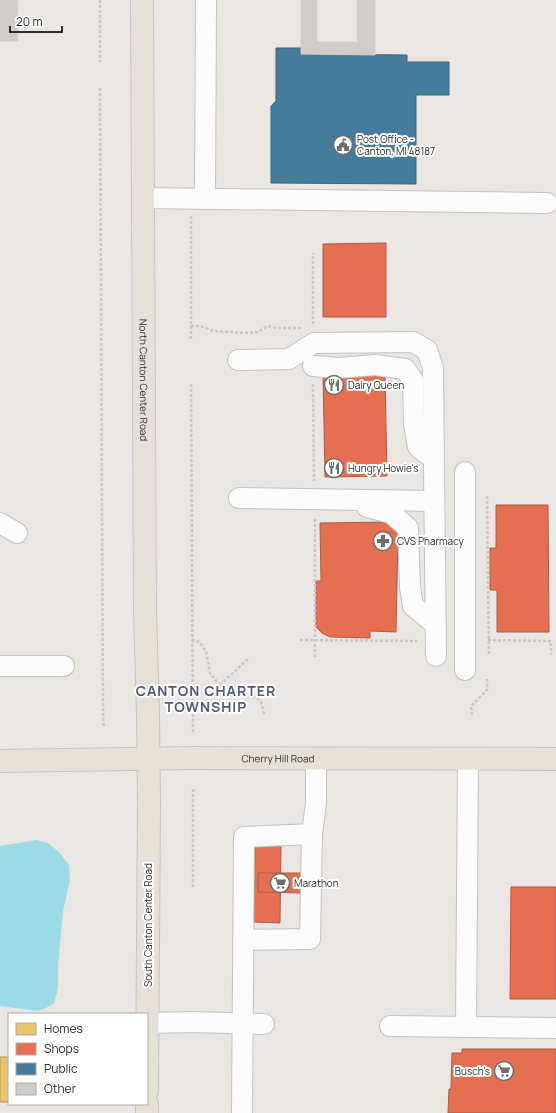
<svg xmlns="http://www.w3.org/2000/svg" width="556" height="1113" font-family="Manrope,sans-serif">
<rect width="100%" height="100%" fill="#eae6e2"/>
<path fill="#9cdae6" d="M36,840L48,843L59,852L69,865L70,881L63,911L58,966V988L54,1003L46,1008L38,1011L0,1006V846Z"/>
<rect fill="#e9c46a" stroke="#b09657" x="0" y="1057" width="9" height="45"/>
<g fill="#e76f51" stroke="#af5b46">
<path d="M386,243V317H323V244Z"/>
<path d="M385,373L387,476L325,477L323,374Z"/>
<path d="M496,505H548L549,632H497V590H490V548H496Z"/>
<path d="M388,522L398,532L396,632L370,631V638L330,637L322,633L316,627V581H321L320,523Z"/>
<path d="M255,841L281,842L280,923L254,922Z"/>
<path d="M258,873H302V893L258,892Z"/>
<path d="M511,887H556V999H510Z"/>
<path d="M462,1049H556V1113H448L449,1089H451L452,1053H462Z"/>
</g>
<path fill="#457b9d" stroke="#3e637b" d="M276,48H301V54L407,55V62H449V95H416V184L271,183V106L276,101Z"/>
<g fill="#cfccc9" stroke="#d5d2ce">
<rect x="0" y="0" width="18" height="41"/>
<path d="M301,0H317V42H357V0H375V55L301,54Z"/>
</g>
<g fill="none" stroke-linecap="round" stroke-linejoin="round">
<defs>
<g id="minor">
<path d="M143,198L547,203"/>
<path d="M205,199L206,0"/>
<path d="M238,360L289,359L314,343L413,342L427,350L433,368L436,656"/>
<path d="M313,366L338,368L375,365L405,369L413,380L414,424L418,447L434,459"/>
<path d="M465,472V670"/>
<path d="M239,498L434,501"/>
<path d="M367,507L391,513L408,528L410,587L413,606L436,625"/>
<path d="M0,523L17,533"/>
<path d="M0,666H64"/>
<path d="M243,940L310,939L312,834"/>
<path d="M148,1023L193,1022L264,1024"/>
<path d="M390,1026L556,1028"/>
<path d="M466,1026L468,759"/>
<path d="M242,1113L244,837L312,834L316,803V758"/>
</g>
<g id="major">
<path id="s1" d="M142,0L145,612L148,714L149,803L147,1091"/>
<path id="s2" d="M0,761L192,758L556,759"/>
<path d="M147,1113V1104"/>
</g>
</defs>
<use href="#minor" stroke="#c4c3c2" stroke-width="22"/>
<use href="#major" stroke="#c6c4c2" stroke-width="24"/>
<g stroke="#c7c7c6" stroke-width="2.5" stroke-dasharray="3 2" stroke-linecap="butt">
<path d="M100,0V62"/>
<path d="M100,88L103,715L104,727"/>
<path d="M191,216V340"/>
<path d="M313,324V253"/>
<path d="M191,326H200L213,331L249,333L258,332L267,326L276,328H301"/>
<path d="M191,384L193,732"/>
<path d="M313,384L314,481"/>
<path d="M487,496L489,656"/>
<path d="M192,639L200,642L206,652L210,673L229,696L256,697L261,702L264,714"/>
<path d="M300,640L417,641"/>
<path d="M488,640L551,641V654"/>
<path d="M315,657V518"/>
<path d="M220,685L249,658"/>
<path d="M472,715L471,706L487,690V679"/>
<path d="M193,887V787"/>
</g>
<use href="#minor" stroke="#fcfbfb" stroke-width="20"/>
<use href="#major" stroke="#e6e0d6" stroke-width="22"/>
</g>
<defs>
<symbol id="civic-ring" viewBox="-11 -11 22 22"><circle r="9.5" fill="#fff" stroke="#6e6d6c" stroke-width="1.5"/><path d="M-.6-6.5H3V-4.5H.6V-3L4-1V1h2V6H-6V1h2V-1L-.6-3ZM-1.2 2.5V6h2.4V2.5Z" fill="#6e6d6c"/></symbol>
<symbol id="restaurant-ring" viewBox="-11 -11 22 22"><circle r="9.5" fill="#fff" stroke="#6e6d6c" stroke-width="1.5"/><path d="M-5-6h1v4h1v-4h1v4h1v-4h1v5L-1.5 .5V6h-2V.5L-5-1ZM5-6V6H3V1.5H1.5Q1.5-4 5-6Z" fill="#6e6d6c"/></symbol>
<symbol id="pharmacy-ring" viewBox="-11 -11 22 22"><circle r="9.5" fill="#fff" stroke="#6e6d6c" stroke-width="1.5"/><path d="M-2-6h4v4h4v4h-4v4h-4v-4h-4v-4h4Z" fill="#6e6d6c"/></symbol>
<symbol id="supermarket-ring" viewBox="-11 -11 22 22"><circle r="9.5" fill="#fff" stroke="#6e6d6c" stroke-width="1.5"/><path d="M-6-5.5h2.5l.6 2H6L4.5 2H-2.5L-4.4-4H-6ZM-1.5 3.2a1.3 1.3 0 1 0 .1 0ZM3 3.2a1.3 1.3 0 1 0 .1 0Z" fill="#6e6d6c"/></symbol>
</defs>
<g fill-rule="evenodd">
<use href="#civic-ring" x="332" y="134" width="22" height="22"/>
<use href="#restaurant-ring" x="323" y="374" width="22" height="22"/>
<use href="#restaurant-ring" x="323" y="457" width="22" height="22"/>
<use href="#pharmacy-ring" x="372" y="530" width="22" height="22"/>
<use href="#supermarket-ring" x="269" y="872" width="22" height="22"/>
<use href="#supermarket-ring" x="493" y="1060" width="22" height="22"/>
</g>
<g text-anchor="middle" stroke-width="4" stroke-linejoin="round" paint-order="stroke">
<g font-size="10" fill="#2c2c2c" stroke="#fff" text-anchor="start">
<text x="357" y="143">Post Office -<tspan x="357" dy="12">Canton, MI 48187</tspan></text>
<text x="348" y="389">Dairy Queen</text>
<text x="348" y="472">Hungry Howie's</text>
<text x="397" y="545">CVS Pharmacy</text>
<text x="294" y="887">Marathon</text>
<text x="490" y="1075" text-anchor="end">Busch's</text>
</g>
<g font-size="10" fill="#2c2c2c" stroke="#fff">
<text dy="4" stroke="none"><textPath href="#s1" startOffset="380">North Canton Center Road</textPath></text>
<text dy="4" stroke="none"><textPath href="#s2" startOffset="278">Cherry Hill Road</textPath></text>
<text transform="translate(148 925) rotate(-90)" y="4">South Canton Center Road</text>
</g>
<g font-size="14" font-weight="bold" letter-spacing="1" fill="#4f5b7a" stroke="#fff">
<text x="206" y="696">CANTON CHARTER<tspan x="206" dy="16">TOWNSHIP</tspan></text>
</g>
</g>
<rect x="8" y="1013" width="140" height="92" fill="#ffffff" stroke="#ababab"/>
<rect x="16" y="1023" width="20" height="12" fill="#e9c46a" stroke="#ababab"/>
<text x="44" y="1033" font-size="12" fill="#2c2c2c">Homes</text>
<rect x="16" y="1043" width="20" height="12" fill="#e76f51" stroke="#ababab"/>
<text x="44" y="1053" font-size="12" fill="#2c2c2c">Shops</text>
<rect x="16" y="1063" width="20" height="12" fill="#457b9d" stroke="#ababab"/>
<text x="44" y="1073" font-size="12" fill="#2c2c2c">Public</text>
<rect x="16" y="1083" width="20" height="12" fill="#cfccc9" stroke="#ababab"/>
<text x="44" y="1093" font-size="12" fill="#2c2c2c">Other</text>
<path d="M10 26v6h52v-6" fill="none" stroke="#2c2c2c" stroke-width="2"/>
<text x="16" y="26" font-size="12" fill="#2c2c2c" stroke="#ffffff" stroke-width="3" paint-order="stroke">20 m</text>
</svg>
